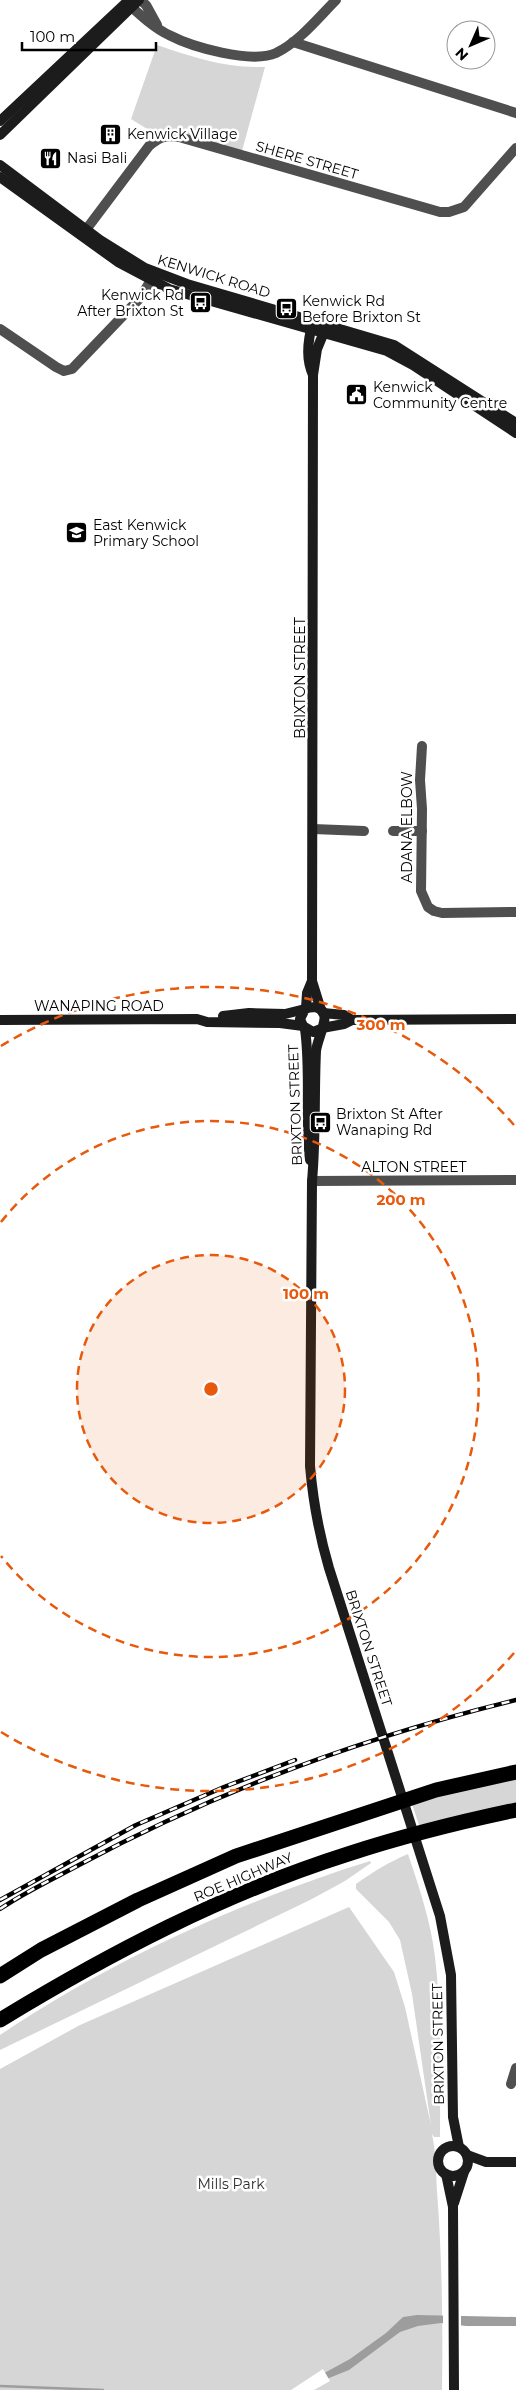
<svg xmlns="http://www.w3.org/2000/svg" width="516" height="2390" font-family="Montserrat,sans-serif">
<rect width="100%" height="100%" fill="#fff"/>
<g fill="#d6d6d6">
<path d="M157,45C196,58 224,68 265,67L242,151L152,132L131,119Z"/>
<path d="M516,1777V1804L420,1828L411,1801Z"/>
<path d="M408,1854C419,1887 431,1922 435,1957C442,2016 440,2077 440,2137H434L432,2134C436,2153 436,2172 437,2191C442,2257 443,2323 442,2390H0V2069L80,2025L349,1907L394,1972L405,2007L431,2125L412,1994L400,1940L389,1922L356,1889V1884C373,1872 389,1862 408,1854Z"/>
<path d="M370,1861L371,1863L345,1881L310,1900L0,2050V2035C111,1960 242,1901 370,1861Z"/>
</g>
<path fill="#9d9d9d" d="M417,2315L516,2317V2326H466L441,2323L418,2326L400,2332L349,2370L329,2378L309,2390H293L350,2359L386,2333L403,2317Z"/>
<g fill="#fff">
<path d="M443,2313H461V2328L443,2326Z"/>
<path d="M323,2369L330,2381L314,2390H291Z"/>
</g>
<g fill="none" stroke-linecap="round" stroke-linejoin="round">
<path stroke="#9d9d9d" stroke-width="2.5" d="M0,2386L103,2390"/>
<g stroke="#4f4f4f" stroke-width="10">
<path d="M140,0L146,5L157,25"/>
<path d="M127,3C139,14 154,28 169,35C192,47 251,64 276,53C299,42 318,18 336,0"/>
<path d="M293,42L516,113"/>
<path d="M82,235L149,146C159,137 165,135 179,137L440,212H449L464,207L516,148"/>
<path d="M0,329L56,367L64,371L72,369L140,298L151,280"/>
<path d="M422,746L420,780L422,809L421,891L428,907L434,911L442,913L516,912"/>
<path d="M313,829L364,831"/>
<path d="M393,831H422"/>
<path d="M312,1181L516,1180"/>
<path d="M511,2084L516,2068"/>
</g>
<g stroke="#1c1c1c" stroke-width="10">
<path d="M0,121L129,0"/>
<path d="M0,135L139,0"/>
<path d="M0,165L100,240L145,268L187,284L394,345L516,423"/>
<path d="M0,177L118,262L169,289L387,351L413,365L516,433"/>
<path d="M313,375C305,358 308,339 313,322"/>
<path d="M306,1008L307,993L312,981"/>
<path d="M321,1010L312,981L313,375L317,349L327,325"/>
<path d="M323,1013L344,1015L352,1020"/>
<path d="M223,1016L249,1013L285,1014L305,1009"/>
<path d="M0,1020L197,1019L207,1022L280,1023L303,1026"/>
<path d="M322,1028L344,1024L352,1020L516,1019"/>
<path d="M305,1029C311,1072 305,1116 310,1160"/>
<path d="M321,1029L313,1032L303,1026L300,1019L305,1009C312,1006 321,1006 324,1014C327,1021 317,1041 316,1051C314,1094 316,1137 312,1181L310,1466C313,1501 319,1534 329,1568L440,1916L451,1975L453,2117L459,2147"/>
<circle cx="453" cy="2161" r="15"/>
<path d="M467,2155L486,2162H516"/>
<path d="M446,2174L453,2207L454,2390"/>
<path d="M454,2203L464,2172"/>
</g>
<g stroke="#000" stroke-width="15">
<path d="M0,1976L41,1950L138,1900L236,1856L436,1790L516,1772"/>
<path d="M0,2020C110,1953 225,1893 348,1854C403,1836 459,1822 516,1810"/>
</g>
<defs>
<g id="rail">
<path d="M0,1900L136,1825L224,1787L295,1760"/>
<path d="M0,1909C25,1892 53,1879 79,1865C217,1791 364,1737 516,1700"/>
</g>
</defs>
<use href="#rail" stroke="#000" stroke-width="4.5"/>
<use href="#rail" stroke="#fff" stroke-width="2.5" stroke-dasharray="8" stroke-linecap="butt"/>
</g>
<circle cx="211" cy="1389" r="134" fill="#e8590c" fill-opacity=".12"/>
<g fill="none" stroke="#e8590c" stroke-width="2.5" stroke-dasharray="9 6">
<circle cx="211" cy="1389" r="134"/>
<path d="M1 1222A268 268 0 1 1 1 1556"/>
<path d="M514 1653A402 402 0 0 1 1 1732M1 1046A402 402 0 0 1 514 1125"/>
</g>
<defs>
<symbol id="building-square" viewBox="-11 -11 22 22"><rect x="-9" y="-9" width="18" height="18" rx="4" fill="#000" stroke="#fff"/><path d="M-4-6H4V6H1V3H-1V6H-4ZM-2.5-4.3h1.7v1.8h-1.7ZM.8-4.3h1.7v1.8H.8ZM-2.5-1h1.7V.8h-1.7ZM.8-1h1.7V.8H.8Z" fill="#fff"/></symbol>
<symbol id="restaurant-square" viewBox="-11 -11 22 22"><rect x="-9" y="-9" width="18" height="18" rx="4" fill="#000" stroke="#fff"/><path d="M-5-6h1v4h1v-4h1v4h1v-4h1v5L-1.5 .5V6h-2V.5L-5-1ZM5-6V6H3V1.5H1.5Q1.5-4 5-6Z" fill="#fff"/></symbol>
<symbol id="bus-square" viewBox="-11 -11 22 22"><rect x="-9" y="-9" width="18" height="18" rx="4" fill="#000" stroke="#fff"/><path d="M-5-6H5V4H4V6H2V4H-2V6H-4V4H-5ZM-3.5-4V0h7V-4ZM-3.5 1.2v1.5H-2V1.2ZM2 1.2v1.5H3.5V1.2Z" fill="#fff"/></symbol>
<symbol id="civic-square" viewBox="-11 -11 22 22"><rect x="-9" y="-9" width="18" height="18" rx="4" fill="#000" stroke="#fff"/><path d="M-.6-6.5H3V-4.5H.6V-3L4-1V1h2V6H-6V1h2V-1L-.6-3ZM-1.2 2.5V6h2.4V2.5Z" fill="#fff"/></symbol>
<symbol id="school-square" viewBox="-11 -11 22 22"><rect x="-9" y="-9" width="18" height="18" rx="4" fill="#000" stroke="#fff"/><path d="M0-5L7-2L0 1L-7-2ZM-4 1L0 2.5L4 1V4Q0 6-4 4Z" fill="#fff"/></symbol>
</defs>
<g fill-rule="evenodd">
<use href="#building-square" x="98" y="122" width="25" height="25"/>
<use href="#restaurant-square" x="38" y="146" width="25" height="25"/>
<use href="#bus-square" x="188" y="290" width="25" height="25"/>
<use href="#bus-square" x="274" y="296" width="25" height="25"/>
<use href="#civic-square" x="344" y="382" width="25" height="25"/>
<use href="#school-square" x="64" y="520" width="25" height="25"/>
<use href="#bus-square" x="308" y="1110" width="25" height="25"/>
</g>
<g text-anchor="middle" stroke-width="5" stroke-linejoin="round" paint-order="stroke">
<g font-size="14" fill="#000" stroke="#fff" text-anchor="start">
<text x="127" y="139">Kenwick Village</text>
<text x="67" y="163">Nasi Bali</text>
<text x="184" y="300" text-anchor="end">Kenwick Rd<tspan x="184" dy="16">After Brixton St</tspan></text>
<text x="302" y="306">Kenwick Rd<tspan x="302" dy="16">Before Brixton St</tspan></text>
<text x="373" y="392">Kenwick<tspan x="373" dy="16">Community Centre</tspan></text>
<text x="93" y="530">East Kenwick<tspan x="93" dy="16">Primary School</tspan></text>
<text x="336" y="1119">Brixton St After<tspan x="336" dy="16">Wanaping Rd</tspan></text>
</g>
<g font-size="14" fill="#000" stroke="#fff">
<text transform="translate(307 160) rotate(16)" y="5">SHERE STREET</text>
<text transform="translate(214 276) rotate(17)" y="5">KENWICK ROAD</text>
<text transform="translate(300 678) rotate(-90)" y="5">BRIXTON STREET</text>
<text transform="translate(407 827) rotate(-90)" y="5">ADANA ELBOW</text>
<text x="99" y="1011">WANAPING ROAD</text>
<text transform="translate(295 1105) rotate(-92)" y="5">BRIXTON STREET</text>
<text x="414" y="1172">ALTON STREET</text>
<text transform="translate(369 1648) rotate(72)" y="5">BRIXTON STREET</text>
<text transform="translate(243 1877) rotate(-23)" y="5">ROE HIGHWAY</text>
<text transform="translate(438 2044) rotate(-91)" y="5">BRIXTON STREET</text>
</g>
<g font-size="14" fill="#2d2d2d" stroke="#fff">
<text x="231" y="2189">Mills Park</text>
</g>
</g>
<circle cx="211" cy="1389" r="8" fill="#e8590c" stroke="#fff" stroke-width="2.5"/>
<g font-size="15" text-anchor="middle" font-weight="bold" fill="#e8590c" stroke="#fff" stroke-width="5" stroke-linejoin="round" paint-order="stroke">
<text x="381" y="1030">300 m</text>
<text x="401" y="1205">200 m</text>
<text x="306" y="1299">100 m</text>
</g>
<g transform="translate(471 45) rotate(225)"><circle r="24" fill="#ffffff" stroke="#999999"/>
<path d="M0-4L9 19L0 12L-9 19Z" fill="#000000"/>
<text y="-8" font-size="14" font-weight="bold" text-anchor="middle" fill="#000000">N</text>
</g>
<path d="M22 42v8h134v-8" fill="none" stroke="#000000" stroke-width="2.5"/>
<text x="30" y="42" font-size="15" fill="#000000" stroke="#ffffff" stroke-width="4" paint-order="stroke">100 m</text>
</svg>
